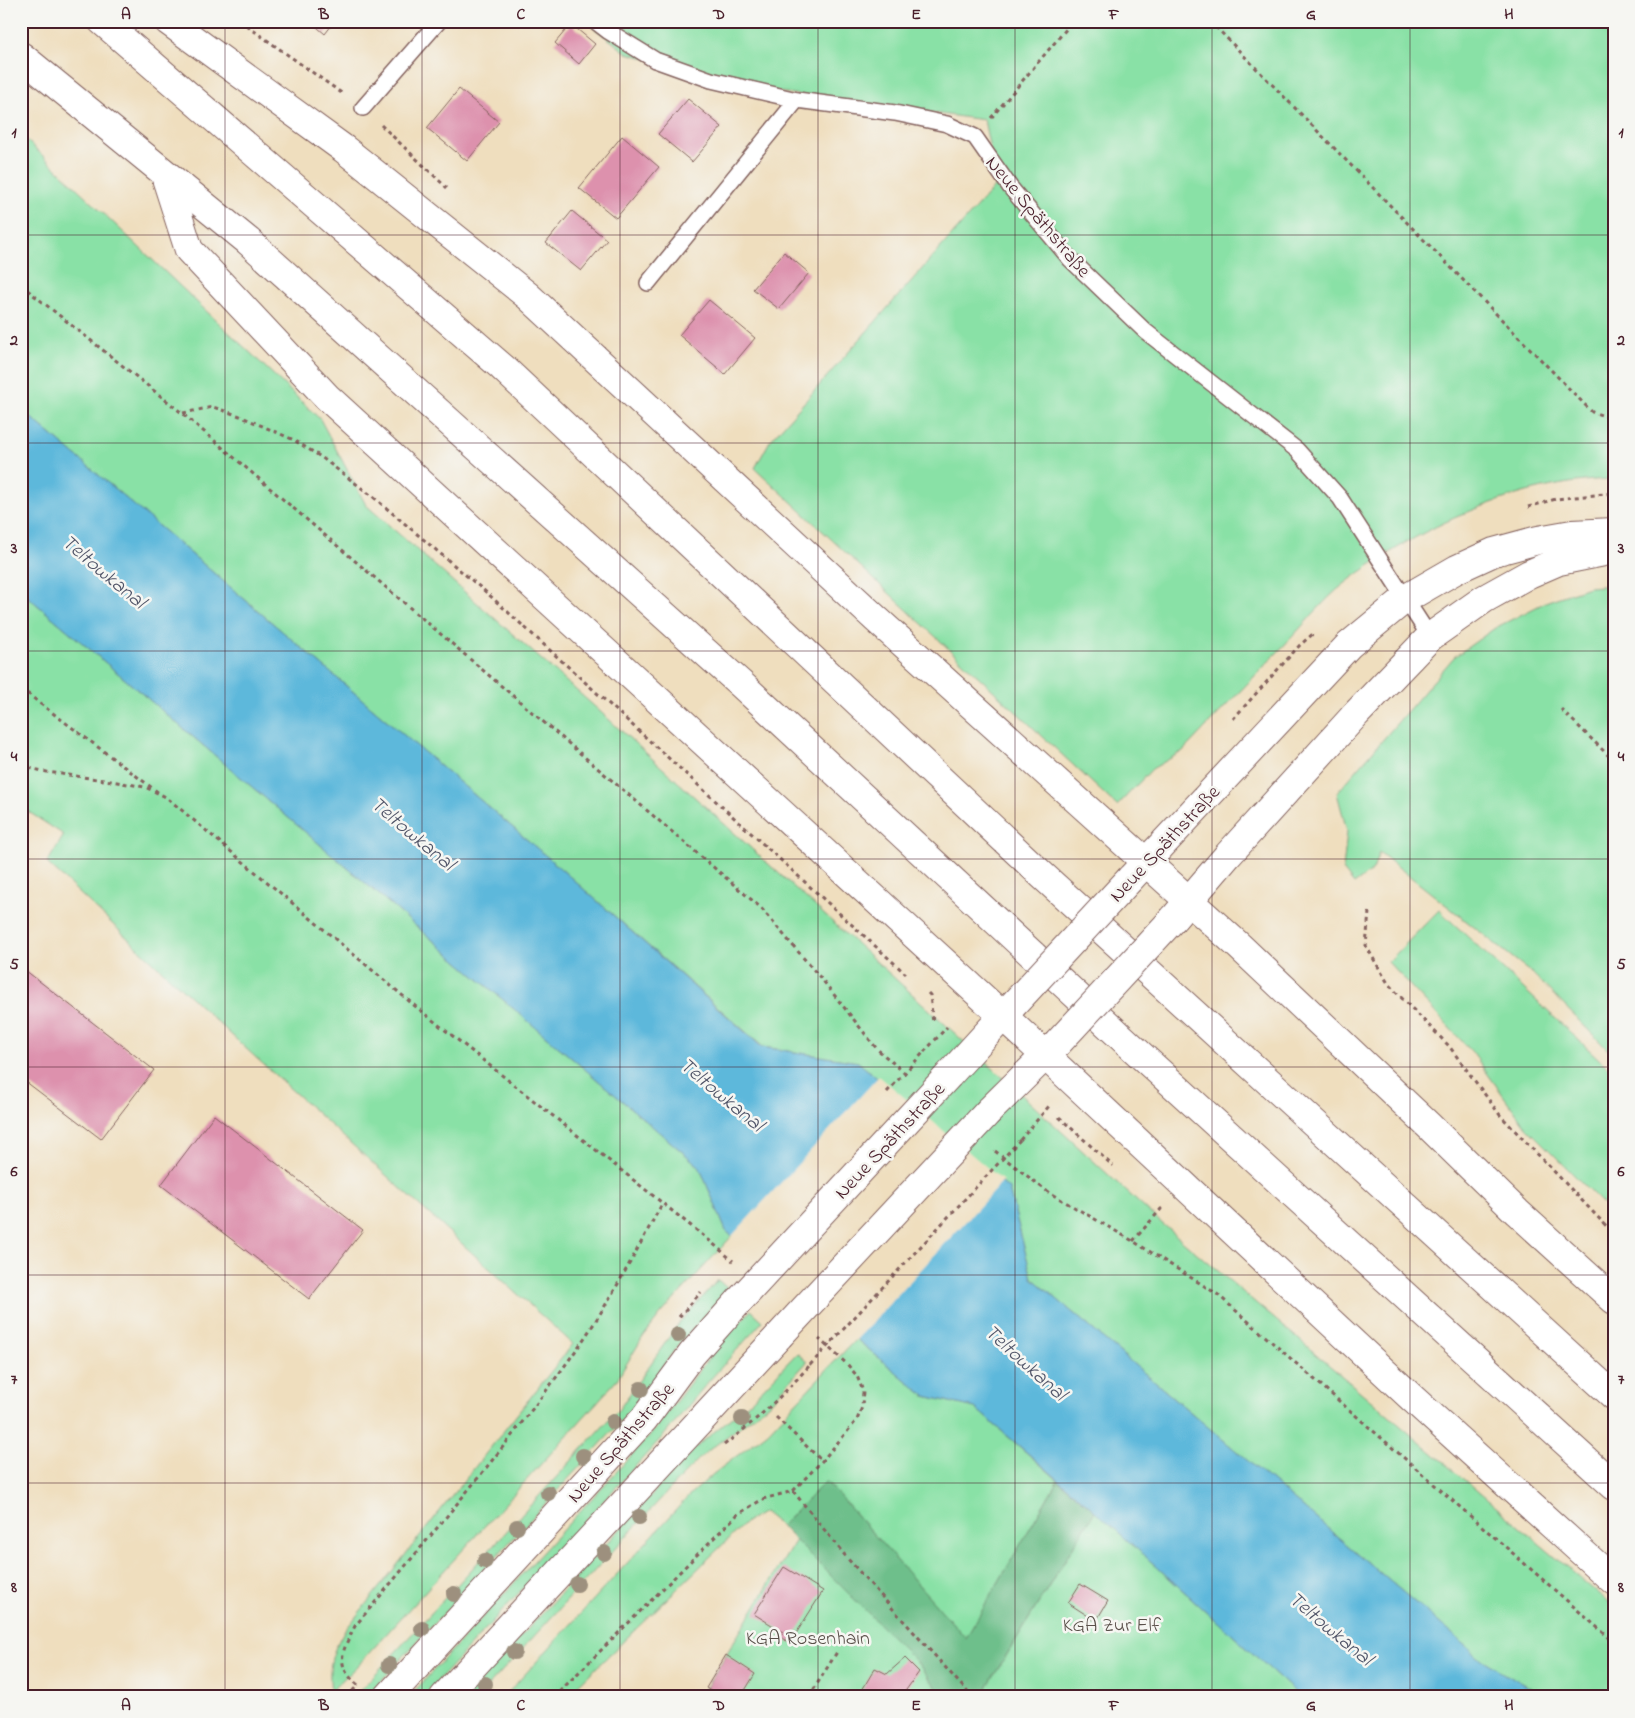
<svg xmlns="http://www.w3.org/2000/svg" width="1635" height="1718" font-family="'Indie Flower',sans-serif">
<rect width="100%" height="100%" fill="#f6f6f2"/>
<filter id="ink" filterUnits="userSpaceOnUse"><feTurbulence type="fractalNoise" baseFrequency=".02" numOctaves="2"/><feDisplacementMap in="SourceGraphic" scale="10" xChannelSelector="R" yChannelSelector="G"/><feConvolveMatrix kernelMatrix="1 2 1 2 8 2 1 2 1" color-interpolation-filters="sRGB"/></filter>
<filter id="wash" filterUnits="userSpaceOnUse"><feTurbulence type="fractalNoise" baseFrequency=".0096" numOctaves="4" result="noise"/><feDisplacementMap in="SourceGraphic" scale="20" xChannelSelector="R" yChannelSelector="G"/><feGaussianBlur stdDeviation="1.12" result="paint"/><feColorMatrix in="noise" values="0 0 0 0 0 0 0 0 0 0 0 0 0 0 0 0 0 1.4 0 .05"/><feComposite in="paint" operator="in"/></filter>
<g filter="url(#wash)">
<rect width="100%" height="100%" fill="#efdebe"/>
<g fill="#89e1a6" stroke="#6a8068">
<path d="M585,21H1614V479C1518,481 1418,527 1343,585C1326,598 1308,620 1293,636C1256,675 1219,713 1183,751L1152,769L1117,806L755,468L770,441L997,184L984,120L749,88L627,53Z"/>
<path d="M21,135L320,419L366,505L594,706L922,1003L1151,1214L1614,1607V1697H1546L1483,1660L1032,1278L1009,1189L858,1062L763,1047L552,861L21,409Z"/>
<path d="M1614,585V1056L1532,973L1379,852L1373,870L1354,884L1343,870L1347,831L1337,793L1454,657L1495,628L1548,601L1589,587Z"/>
<path d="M21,591L699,1166L726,1231L732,1236L661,1314L643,1337L616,1381L592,1408L360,1663L331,1691C328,1667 331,1654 343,1633L573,1344L253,1055L47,863L64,835L21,807Z"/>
<path d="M1439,910L1614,1073V1215L1526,1127L1472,1052L1388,962Z"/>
<path d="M718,1280L728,1289L675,1349L643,1395L621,1422L366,1697H354L620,1408L679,1323Z"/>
<path d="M751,1310L763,1321L708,1382L666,1433L423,1697H409L652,1433L715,1350Z"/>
<path d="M856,1339L925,1396L975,1408L1058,1480L966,1639L826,1481L781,1526L764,1512L746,1522L566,1697H504L687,1498L712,1475L768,1432Z"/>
<path d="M797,1353L807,1362L768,1405L704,1454L681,1477L478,1697H465L682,1462L702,1442L750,1402Z"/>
<path d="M1095,1511L1301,1697H995L987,1687Z"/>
<path d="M796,1540L916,1661L944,1697H700Z"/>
</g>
<path fill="#6ebf8b" stroke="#5c6f5b" d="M1058,1480L1095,1511L987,1687L995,1697H944L916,1661L781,1526L826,1481L966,1638Z"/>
<path fill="#5db8db" stroke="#546c83" d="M21,409L552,861L762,1047L858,1062L1009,1189L1032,1278L1483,1660L1546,1697H1301L1095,1511L975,1408L925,1396L726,1231L699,1166L21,591Z"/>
<path fill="#efdebe" d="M879,1076L1003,1181L855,1341L730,1238Z"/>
<g id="blocks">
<g fill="#dd91ad">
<path d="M310,21H335L325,34Z"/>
<path d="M571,24L595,44L579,64L555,43Z"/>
<path d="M459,89L499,122L467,161L427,128Z"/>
<path d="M688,99L722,127L692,162L658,134Z"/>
<path d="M622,136L659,167L616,218L579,188Z"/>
<path d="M572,211L607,240L581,271L546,243Z"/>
<path d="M784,252L809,273L779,309L753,289Z"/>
<path d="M709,300L755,338L725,374L679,335Z"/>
<path d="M21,967L154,1070L101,1139L21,1078Z"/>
<path d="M214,1115L363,1230L309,1299L161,1185Z"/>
<path d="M784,1567L823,1591L790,1643L780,1637L783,1632L754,1614Z"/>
<path d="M1080,1584L1108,1601L1096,1621L1068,1603Z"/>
<path d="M726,1655L755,1674L744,1692L752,1697H720L706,1688Z"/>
<path d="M905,1658L919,1672L901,1697H858L875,1668L887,1674Z"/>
</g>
</g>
</g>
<g filter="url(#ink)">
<use href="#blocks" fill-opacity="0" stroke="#84625e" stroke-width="1"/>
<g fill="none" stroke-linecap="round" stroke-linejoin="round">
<defs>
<g id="lane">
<path d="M595,21L608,31L655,60L711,80L797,100L895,113L947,124L975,137L1010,187L1070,259L1145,331L1297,450L1340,498L1430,637"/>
<path d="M363,108L439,21"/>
<path d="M648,283L797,100"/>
</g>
<g id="secondary">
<path d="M1130,879L1349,645L1405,599L1457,569L1494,552L1538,540L1572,534L1614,532"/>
<path d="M1174,918L1228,855L1357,713L1430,637L1484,599L1529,574L1559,561L1614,550"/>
<path d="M949,1075L1013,1005"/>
<path d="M989,1111L1056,1045"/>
<path d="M388,1697L644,1419L692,1354L740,1300"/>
<path d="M444,1697L779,1336"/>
</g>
<g id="highway">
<path d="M102,21L502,367L1042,875L1614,1396"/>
<path d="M168,21L344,149L528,296L875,618L1239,946L1429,1126L1517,1212L1614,1300"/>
<path d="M21,56L248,241L742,685L1133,1048L1614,1486"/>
<path d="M165,175L189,250L327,397L1003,1016L1412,1398L1614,1581"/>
</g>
</defs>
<use href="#lane" stroke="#84625e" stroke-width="18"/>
<use href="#secondary" stroke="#84625e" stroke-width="30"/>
<use href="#highway" stroke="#84625e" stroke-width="30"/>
<g stroke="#84625e" stroke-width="3" stroke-dasharray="4 4" stroke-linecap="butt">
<path d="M240,21L343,94"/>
<path d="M1210,21L1592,412L1614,419"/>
<path d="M991,118L1073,21"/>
<path d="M381,125L447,188"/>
<path d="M21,285L182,413L760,907L824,982L877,1049L907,1075"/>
<path d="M183,413L213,407L240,416L294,440L321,457L372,496L487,593L906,974"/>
<path d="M1528,507L1556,499L1614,493"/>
<path d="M21,688L38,702L159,793"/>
<path d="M1561,709L1614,761"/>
<path d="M1233,719L1300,645L1314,633"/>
<path d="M21,766L47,772L111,781L145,787L166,797L415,1006L710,1241L733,1261"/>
<path d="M1369,912L1366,946L1389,985L1449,1046L1500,1115L1614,1234"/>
<path d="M928,993L930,995L933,1023"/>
<path d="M924,1052L947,1027"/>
<path d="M1059,1117L1113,1166"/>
<path d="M1020,1140L1050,1105"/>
<path d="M995,1151L1048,1192L1133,1241L1217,1294L1614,1642"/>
<path d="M1133,1241L1161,1209L1159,1207"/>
<path d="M679,1317L701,1292"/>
<path d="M776,1417L822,1461"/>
<path d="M724,1445C758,1419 782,1396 810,1365"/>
<path d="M793,1491L848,1559L972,1697"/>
<path d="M358,1685C334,1665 342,1651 355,1626C428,1539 502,1452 569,1360C605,1311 633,1257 662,1204"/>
<path d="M347,1697L358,1685"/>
<path d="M554,1697L738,1514L763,1499L793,1491L822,1461L857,1420L862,1407L863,1391L857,1376L847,1364L819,1339"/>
<path d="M809,1697L837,1652"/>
</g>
<use href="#lane" stroke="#fff" stroke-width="15"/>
<use href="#secondary" stroke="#fff" stroke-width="28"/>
<use href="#highway" stroke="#fff" stroke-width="28"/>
<defs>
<g id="secondary-bridge">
<path d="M1013,1005L1130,879"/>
<path d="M1056,1045L1173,919"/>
<path d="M740,1300L949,1075"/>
<path d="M779,1336L989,1111"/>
</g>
</defs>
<use href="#secondary-bridge" stroke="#84625e" stroke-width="30" stroke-linecap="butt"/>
<g stroke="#84625e" stroke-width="3" stroke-dasharray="4 4" stroke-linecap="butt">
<path d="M887,1092L924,1052"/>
<path d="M810,1365L1020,1140"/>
</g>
<use href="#secondary-bridge" stroke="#fff" stroke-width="28"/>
</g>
<g fill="#9d907e">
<circle cx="678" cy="1335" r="8"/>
<circle cx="641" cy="1389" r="8"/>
<circle cx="742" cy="1419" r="8"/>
<circle cx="613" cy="1422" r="8"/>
<circle cx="583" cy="1456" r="8"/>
<circle cx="548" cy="1493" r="8"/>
<circle cx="639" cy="1517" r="8"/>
<circle cx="517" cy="1527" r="8"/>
<circle cx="604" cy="1553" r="8"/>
<circle cx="485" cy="1561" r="8"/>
<circle cx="577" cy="1584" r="8"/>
<circle cx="454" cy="1594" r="8"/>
<circle cx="422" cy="1629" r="8"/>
<circle cx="514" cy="1652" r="8"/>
<circle cx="389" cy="1665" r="8"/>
<circle cx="485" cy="1684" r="8"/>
</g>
</g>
<path fill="none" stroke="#4a1f2b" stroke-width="1" stroke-opacity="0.55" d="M225,21V1697M422,21V1697M620,21V1697M818,21V1697M1015,21V1697M1212,21V1697M1410,21V1697M21,235H1614M21,443H1614M21,651H1614M21,859H1614M21,1067H1614M21,1275H1614M21,1483H1614"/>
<g text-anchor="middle" stroke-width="5" stroke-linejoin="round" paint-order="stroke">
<g font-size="20" fill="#4a1f2b" stroke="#f6f6f2">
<text transform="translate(1039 216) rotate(50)" y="7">Neue Späthstraße</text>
<text transform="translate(1164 843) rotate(-47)" y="7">Neue Späthstraße</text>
<text transform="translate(889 1140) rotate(-47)" y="7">Neue Späthstraße</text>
<text transform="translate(620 1442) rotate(-49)" y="7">Neue Späthstraße</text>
</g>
<g font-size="20" fill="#5a504a" stroke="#f6f6f2">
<text x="1112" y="1631">KGA Zur Elf</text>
<text x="808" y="1644">KGA Rosenhain</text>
</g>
<g font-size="21" font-style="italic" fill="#515569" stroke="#f6f6f2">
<text transform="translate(104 571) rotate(40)" y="7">Teltowkanal</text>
<text transform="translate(413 833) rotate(40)" y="7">Teltowkanal</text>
<text transform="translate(722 1094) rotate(40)" y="7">Teltowkanal</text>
<text transform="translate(1026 1362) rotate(42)" y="7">Teltowkanal</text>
<text transform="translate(1331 1628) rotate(40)" y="7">Teltowkanal</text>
</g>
</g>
<rect width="1635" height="1718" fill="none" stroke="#f6f6f2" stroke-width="55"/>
<rect x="28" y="28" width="1580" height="1662" fill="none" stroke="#4a1f2b" stroke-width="2"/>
<g font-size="16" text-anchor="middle" font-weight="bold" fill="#4a1f2b">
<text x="126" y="19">A</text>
<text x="324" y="19">B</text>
<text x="521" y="19">C</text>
<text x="719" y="19">D</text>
<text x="916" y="19">E</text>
<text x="1114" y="19">F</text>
<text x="1311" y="19">G</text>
<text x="1509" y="19">H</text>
<text x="14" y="137">1</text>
<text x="1621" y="137">1</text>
<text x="14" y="345">2</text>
<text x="1621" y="345">2</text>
<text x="14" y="553">3</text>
<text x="1621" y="553">3</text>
<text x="14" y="761">4</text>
<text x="1621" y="761">4</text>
<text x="14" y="969">5</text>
<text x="1621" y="969">5</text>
<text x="14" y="1176">6</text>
<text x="1621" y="1176">6</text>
<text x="14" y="1384">7</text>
<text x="1621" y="1384">7</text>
<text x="14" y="1592">8</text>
<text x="1621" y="1592">8</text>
<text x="126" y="1710">A</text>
<text x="324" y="1710">B</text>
<text x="521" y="1710">C</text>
<text x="719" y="1710">D</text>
<text x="916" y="1710">E</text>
<text x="1114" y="1710">F</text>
<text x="1311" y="1710">G</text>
<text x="1509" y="1710">H</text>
</g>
</svg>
